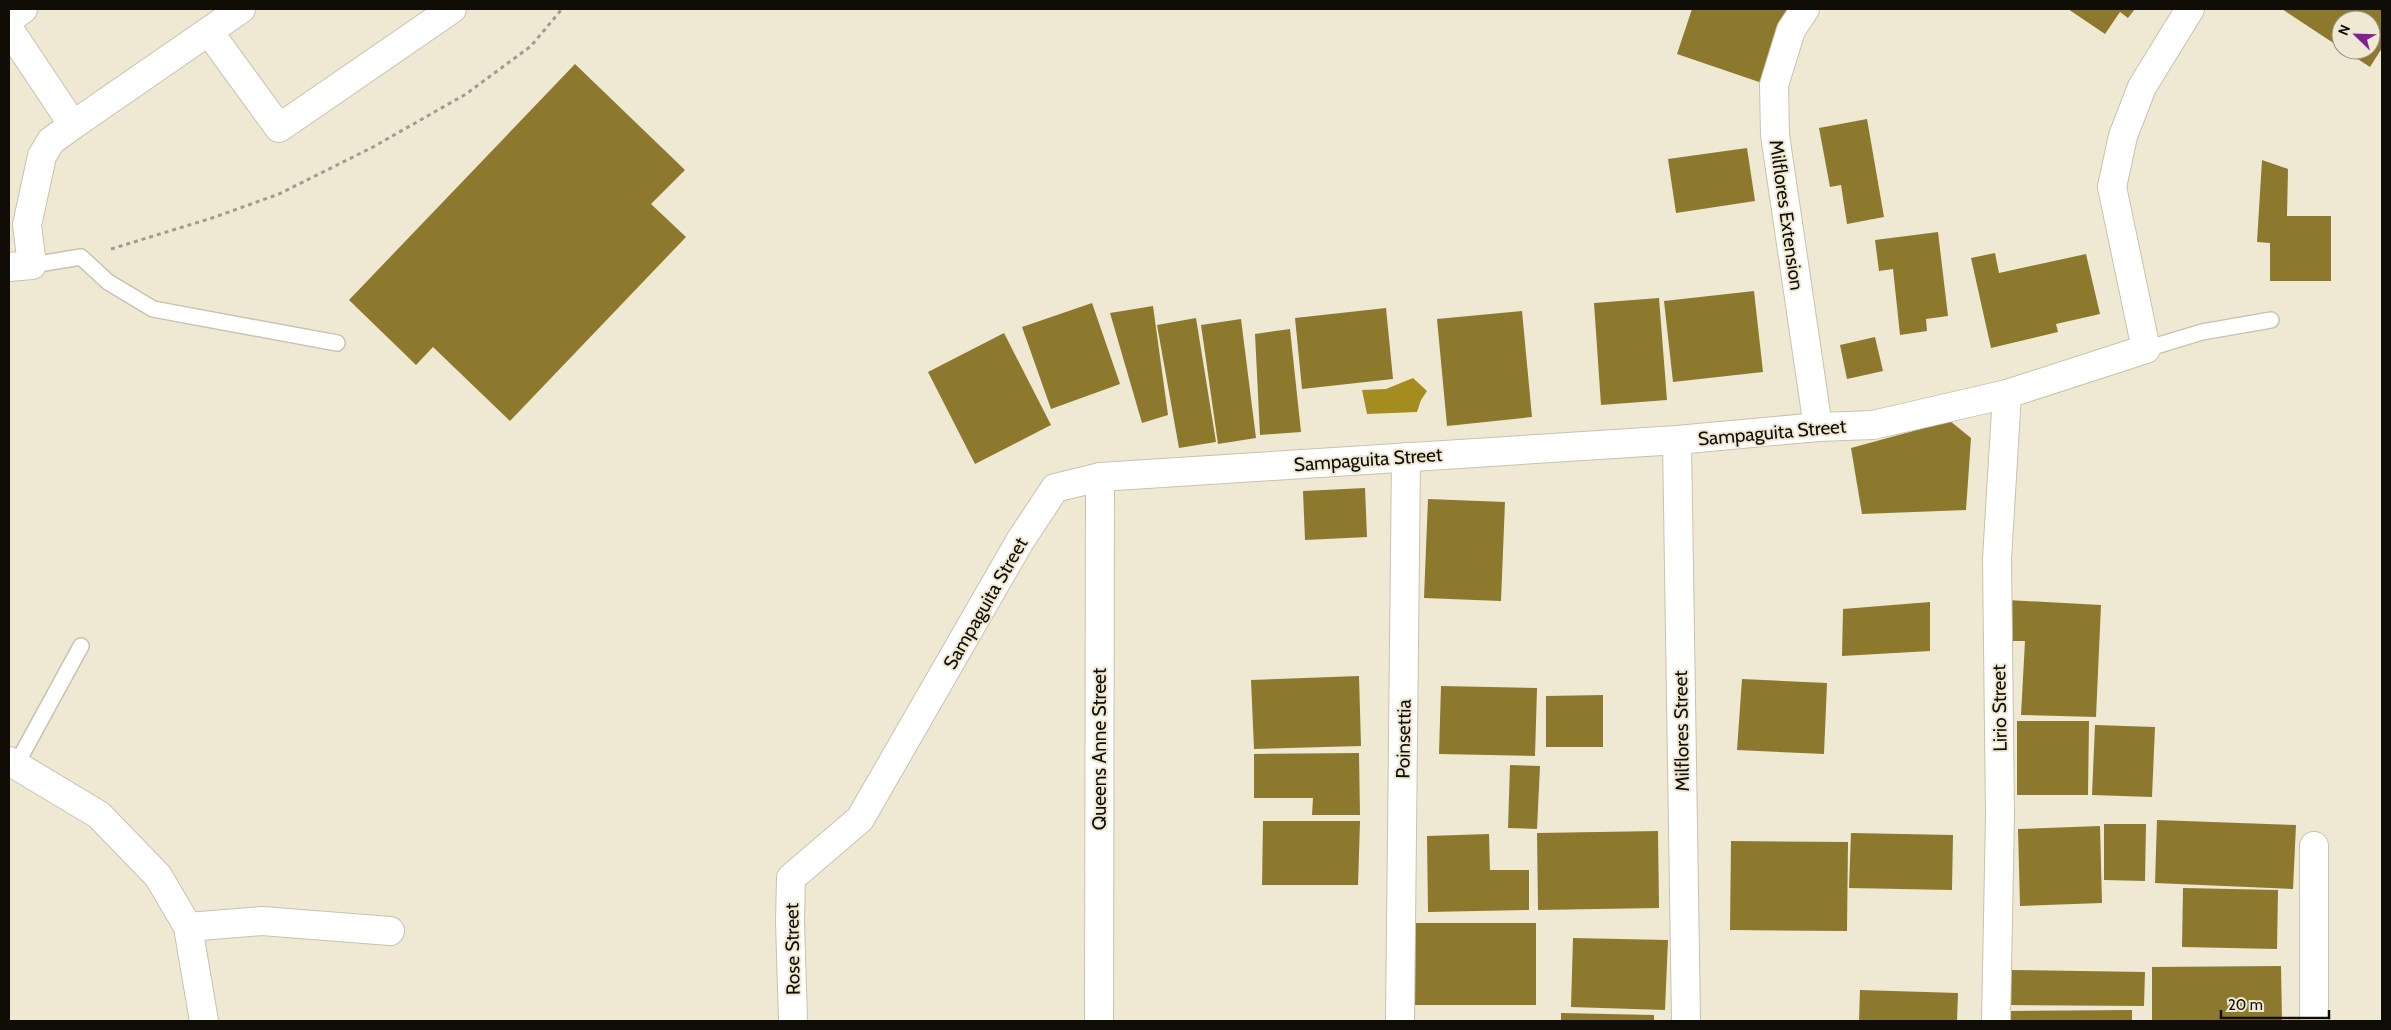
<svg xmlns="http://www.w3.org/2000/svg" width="2391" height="1030" font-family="Cabin,sans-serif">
<rect width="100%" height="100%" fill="#efe9d4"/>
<path fill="#a58c21" d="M1413,378L1427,391L1421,400L1417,412L1367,414L1362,390L1386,389Z"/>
<g fill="#8d792d">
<path d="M1692,9H1787L1762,83L1677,54Z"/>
<path d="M2068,9H2135L2128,18L2120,12L2105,34Z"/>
<path d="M2282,9H2382V48L2370,67L2344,50H2371V20H2341V48Z"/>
<path d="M575,64L685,170L651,204L686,237L510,421L433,347L416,365L349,300Z"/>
<path d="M1867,119L1884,217L1847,224L1841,185L1830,187L1819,128Z"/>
<path d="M1747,148L1755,201L1676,213L1668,159Z"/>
<path d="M2262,160L2288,169L2287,216H2331V281H2270V243L2257,242Z"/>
<path d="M1938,232L1948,316L1926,319L1927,331L1900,335L1893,269L1879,271L1875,240Z"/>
<path d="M1995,253L1999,273L2086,254L2100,314L2056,324L2058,332L1991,348L1971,258Z"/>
<path d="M1754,291L1763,372L1673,382L1664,301Z"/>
<path d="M1659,298L1667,400L1601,405L1594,303Z"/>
<path d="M1092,303L1120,384L1051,409L1022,327Z"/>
<path d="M1153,306L1168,415L1142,423L1110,313Z"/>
<path d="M1386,308L1393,379L1302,389L1295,318Z"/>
<path d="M1522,311L1532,417L1447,426L1437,319Z"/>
<path d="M1196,318L1216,442L1179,448L1157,325Z"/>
<path d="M1241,319L1256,438L1218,444L1201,325Z"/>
<path d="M1290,329L1301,432L1260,435L1255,334Z"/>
<path d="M1004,333L1051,425L975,464L928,372Z"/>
<path d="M1875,337L1883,371L1847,379L1840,345Z"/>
<path d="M1950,421L1971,438L1966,510L1862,514L1851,448Z"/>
<path d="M1365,488L1367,537L1305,540L1303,491Z"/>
<path d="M1428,499L1505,502L1501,601L1424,598Z"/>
<path d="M2007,600L2101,605L2096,717L2021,715L2025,641H2004Z"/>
<path d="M1930,602V651L1842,656L1843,609Z"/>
<path d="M1359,676L1361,746L1254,749L1251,680Z"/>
<path d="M1742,679L1827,683L1824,754L1737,750Z"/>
<path d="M1441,686L1537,688L1535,756L1439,754Z"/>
<path d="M1603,695V747H1546V696Z"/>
<path d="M2017,721H2089L2088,795H2017Z"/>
<path d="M2095,725L2155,727L2152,797L2092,795Z"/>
<path d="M1359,753L1360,815H1312L1313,798H1254V754Z"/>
<path d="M1510,765L1540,766L1537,829L1508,828Z"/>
<path d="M2157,820L2296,825L2293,889L2155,883Z"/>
<path d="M1263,821H1360L1358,885H1262Z"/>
<path d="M2104,824H2146L2145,881L2104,880Z"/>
<path d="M2100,826L2102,903L2020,906L2018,829Z"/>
<path d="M1658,831L1659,908L1538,910L1537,833Z"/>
<path d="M1851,833L1953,835L1952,890L1849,888Z"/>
<path d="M1489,834L1490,870H1529V910L1428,912L1427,836Z"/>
<path d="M1731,841L1848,842L1847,931L1730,930Z"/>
<path d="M2183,888L2278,890L2277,949L2182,947Z"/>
<rect x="1415" y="923" width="121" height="82"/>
<path d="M1573,938L1668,940L1665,1010L1571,1007Z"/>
<path d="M2281,966L2282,1021H2152V967Z"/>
<path d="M2009,970L2145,972L2144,1006L2008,1005Z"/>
<path d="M1860,990L1958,993L1957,1021H1859Z"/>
<path d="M2132,1010V1021H2009V1011Z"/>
<path d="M1561,1013L1654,1015V1021H1561Z"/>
</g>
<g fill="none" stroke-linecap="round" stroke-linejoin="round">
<defs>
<g id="lane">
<path d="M32,265L81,257L108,282L153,309L337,343"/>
<path d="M2146,349L2202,332L2271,320"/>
<path d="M16,765L81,646"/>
</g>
<g id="street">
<path d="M1805,9L1791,30L1774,85L1775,135L1818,427"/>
<path d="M9,19L23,9"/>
<path d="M9,29L73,125L51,141L42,156L27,225L32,265L9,267"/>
<path d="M209,32L279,128L452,9"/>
<path d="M73,125L241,9"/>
<path d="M1677,440L1686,1021"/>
<path d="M9,761L99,815L158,876L188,927L204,1021"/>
<path d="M2314,846V1021"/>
<path d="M188,927L262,921L390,931"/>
<path d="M793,1021L790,921L791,878L860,819L1020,541L1055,488L1100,477L1677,440L1818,427L1873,425L2007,394L2146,349L2112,187L2123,136L2142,87L2190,9"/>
<path d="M1099,1021L1100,477"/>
<path d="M1400,1021L1406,457"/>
<path d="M1996,1021L2000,815L1997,559L2007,394"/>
</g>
</defs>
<use href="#lane" stroke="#c8c2ae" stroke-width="18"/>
<use href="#street" stroke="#c8c2ae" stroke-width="30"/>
<path stroke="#a19c8c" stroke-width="3" stroke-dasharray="4 4" stroke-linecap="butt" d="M111,249L212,218L279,194L373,147L466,94L531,46L562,9"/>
<use href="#lane" stroke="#fff" stroke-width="15"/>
<use href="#street" stroke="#fff" stroke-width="28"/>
</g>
<g text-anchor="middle" stroke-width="4" stroke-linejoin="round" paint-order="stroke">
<g font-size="19" fill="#0f0d06" stroke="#efe9d4">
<text transform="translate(1787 215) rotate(82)" y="7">Milflores Extension</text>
<text transform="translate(1772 432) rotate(-5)" y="7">Sampaguita Street</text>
<text transform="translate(1368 459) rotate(-4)" y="7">Sampaguita Street</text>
<text transform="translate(985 603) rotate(-60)" y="7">Sampaguita Street</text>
<text transform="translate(1999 708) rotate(-91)" y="7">Lirio Street</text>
<text transform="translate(1681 731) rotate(-91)" y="7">Milflores Street</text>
<text transform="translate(1403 739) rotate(-89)" y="7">Poinsettia</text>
<text transform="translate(1099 749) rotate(-90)" y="7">Queens Anne Street</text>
<text transform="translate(792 949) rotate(-91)" y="7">Rose Street</text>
</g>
</g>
<rect width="2391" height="1030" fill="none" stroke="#0f0d06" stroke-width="20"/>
<g transform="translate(2356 35) rotate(293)"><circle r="24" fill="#efe9d4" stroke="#959182"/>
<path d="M0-4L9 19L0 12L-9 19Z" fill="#802390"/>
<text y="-8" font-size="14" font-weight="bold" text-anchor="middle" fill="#0f0d06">N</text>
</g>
<path d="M2221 1010v8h108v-8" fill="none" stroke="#0f0d06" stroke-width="2.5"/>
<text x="2228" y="1010" font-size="15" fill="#0f0d06" stroke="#efe9d4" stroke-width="4" paint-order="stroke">20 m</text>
</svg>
